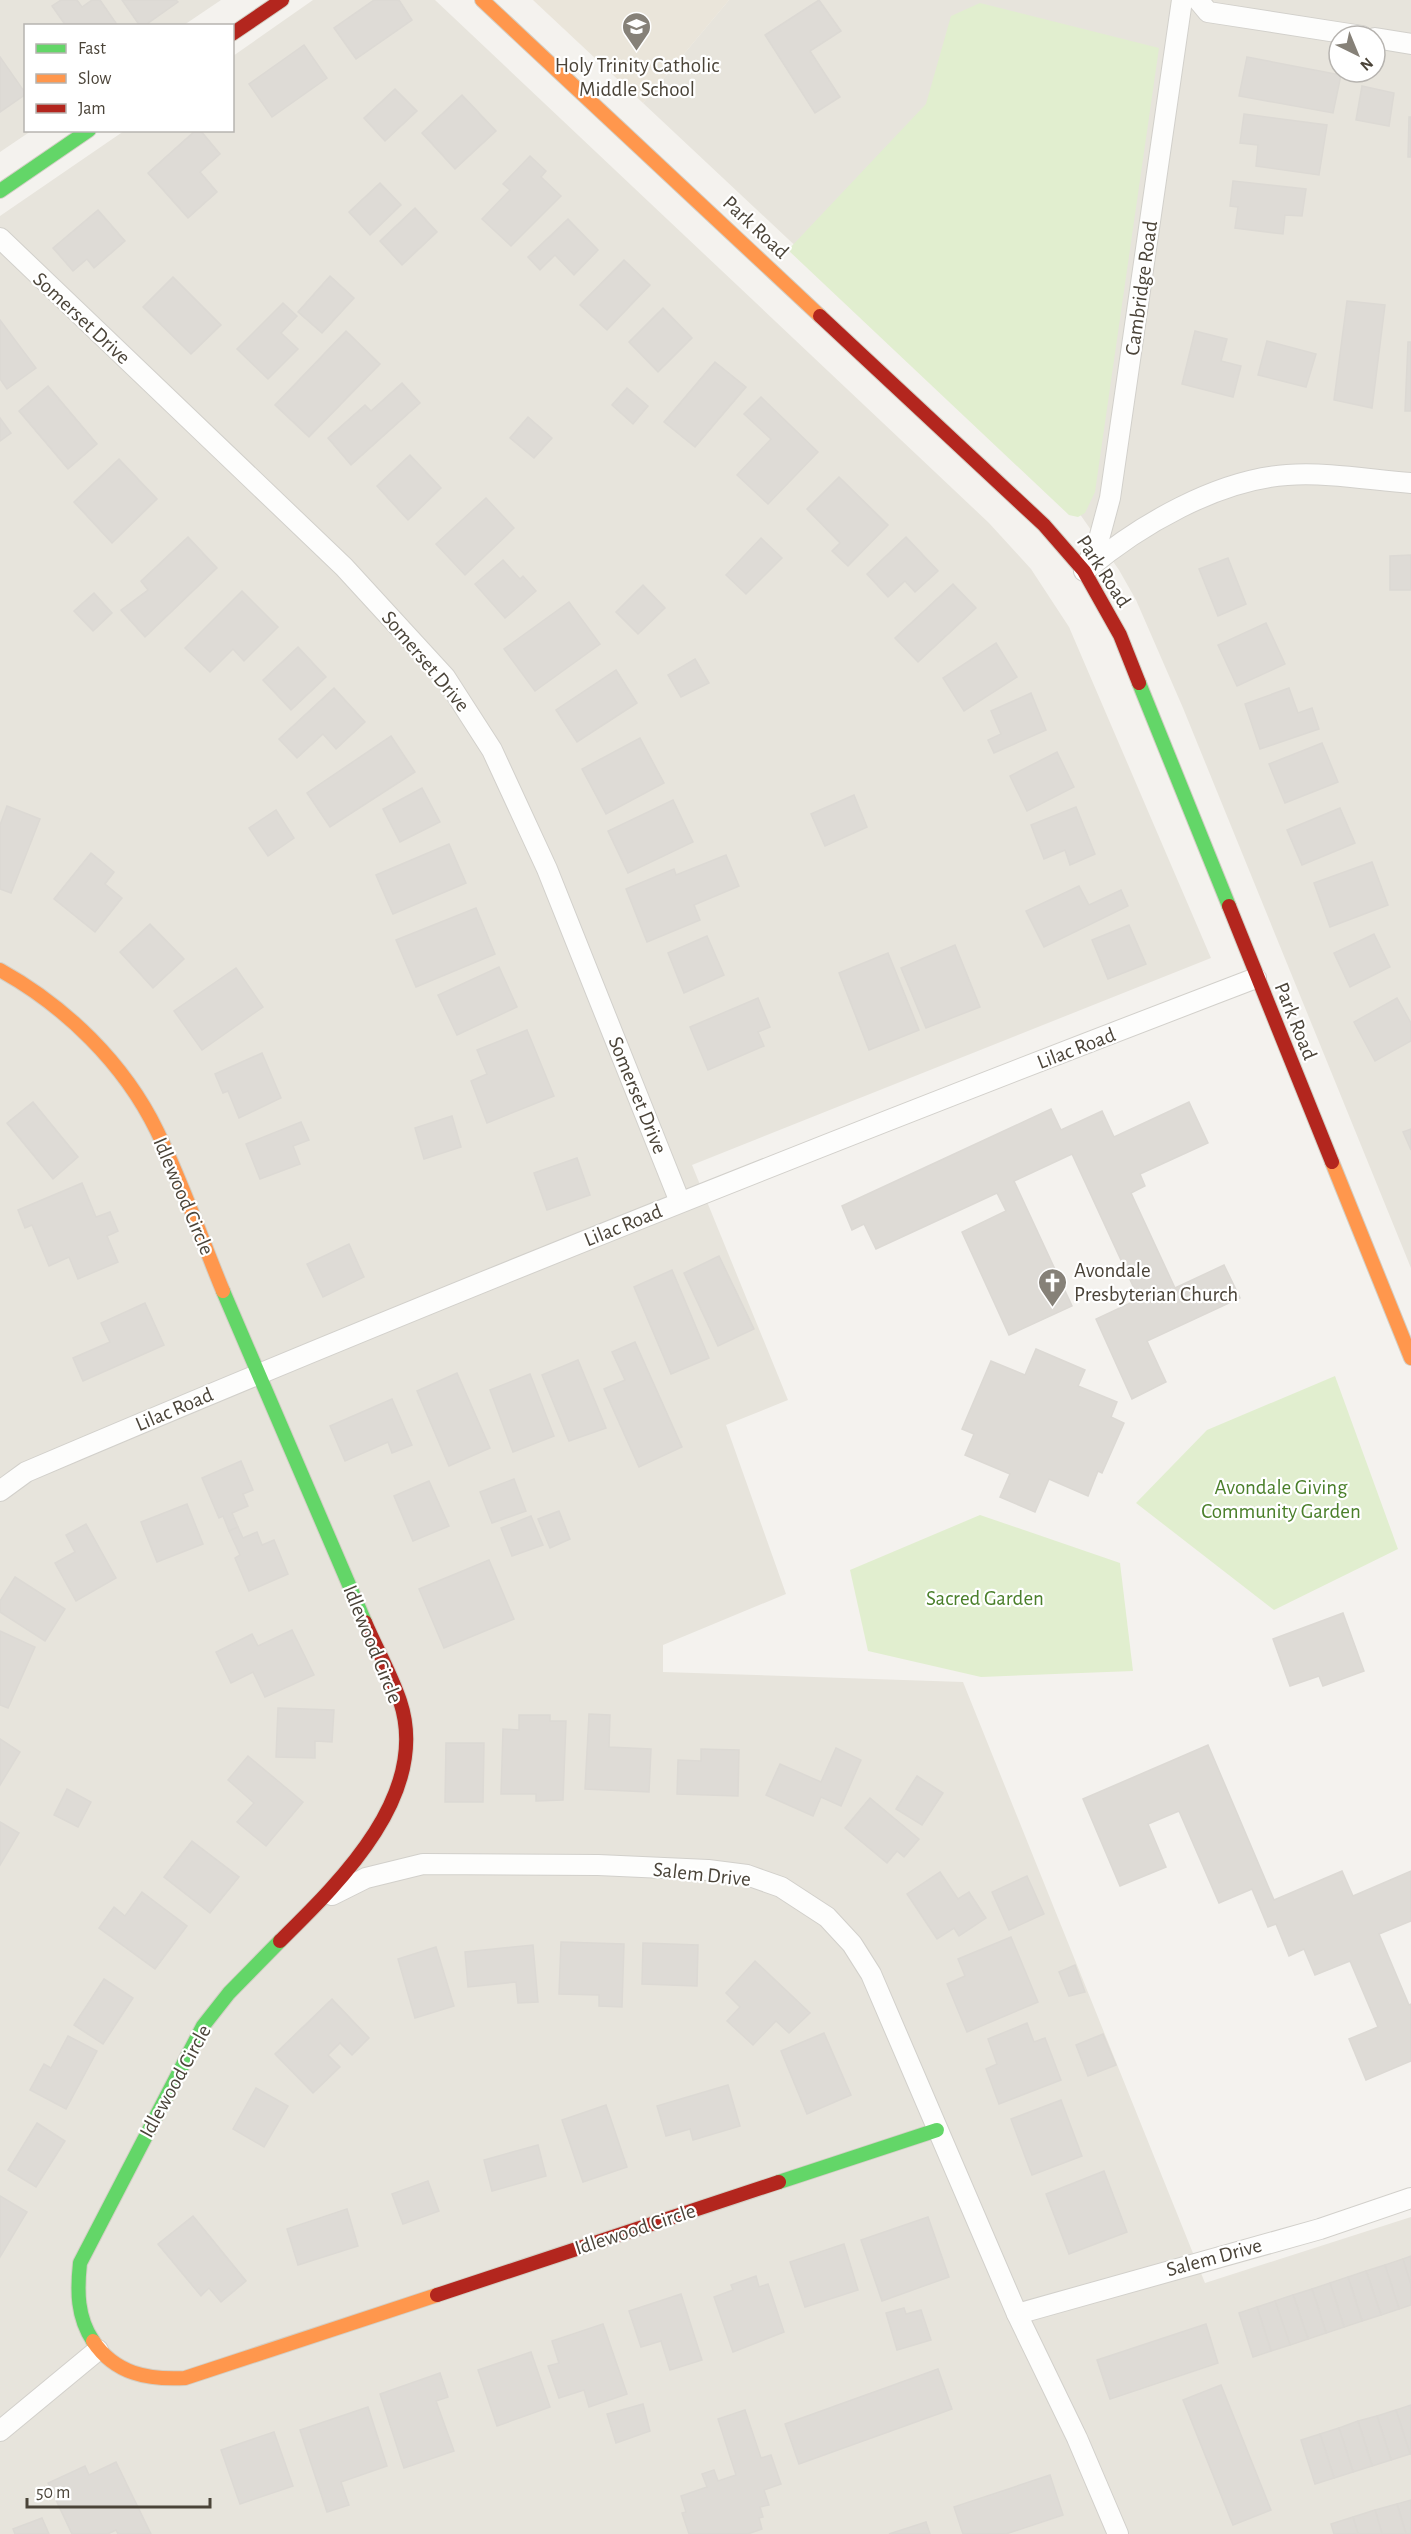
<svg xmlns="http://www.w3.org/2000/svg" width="1411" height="2534" font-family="'Alegreya Sans',sans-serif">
<rect width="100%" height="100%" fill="#f4f2ee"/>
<g fill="#e7e4dc" fill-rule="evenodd">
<path d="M0,0H221L184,25L26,26V130L31,131L0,152Z"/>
<path d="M313,0H435L989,523L1031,569L1069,627L1211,958L692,1165L788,1400L726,1425L786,1594L663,1645V1672L963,1682L1205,2283L1411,2217V2534H0V216L124,131L232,130L233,56Z"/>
<path d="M729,0H1411V1268L1183,708L1136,600L1119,570L1077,510L643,103ZM1339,36H1375V72H1339Z"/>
</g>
<path fill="#eae5da" d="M533,0H729L643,103Z"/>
<g fill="#e1eecf">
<path d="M980,3L1159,48L1095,492L1085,513L1078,517L1069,515L788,250L926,104L951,16Z"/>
<path d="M1335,1376L1398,1549L1274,1610L1136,1503L1207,1430Z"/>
<path d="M980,1515L1120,1563L1133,1671L981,1677L868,1651L850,1570Z"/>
</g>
<g fill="#dedbd6" stroke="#dcd9d4" stroke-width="1.5">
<path d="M61,0H77L82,7L92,0H100L118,26H66L52,6Z"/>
<path d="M122,0H176L178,2L144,26H140Z"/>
<path d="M374,0H399L412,20L356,59L334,28Z"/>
<path d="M819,0L841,31L810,51L840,97L815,113L765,35Z"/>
<path d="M304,45L327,78L272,117L249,84Z"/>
<path d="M0,57L26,94L0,112Z"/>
<path d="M1247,57L1341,75L1333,113L1239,96Z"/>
<path d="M1362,86L1394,93L1389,126L1356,120Z"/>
<path d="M395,89L417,111L385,141L364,118Z"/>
<path d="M462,95L496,131L455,169L422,133Z"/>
<path d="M1244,114L1327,125L1319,175L1256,166L1258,145L1240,143Z"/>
<path d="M1409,117H1411V157H1408Z"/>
<path d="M196,130H200L220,154L200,172L217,192L188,218L148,173Z"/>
<path d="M530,156L546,171L541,177L561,196L511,246L482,219L510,190L503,184Z"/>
<path d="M1233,181L1306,189L1302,216L1285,215L1283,234L1235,228L1238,207L1230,206Z"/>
<path d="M380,183L401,205L370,235L349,212Z"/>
<path d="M415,208L437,232L402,265L380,241Z"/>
<path d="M98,210L125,241L94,268L87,259L73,271L53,248Z"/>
<path d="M568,219L598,250L574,275L555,255L540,270L528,257Z"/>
<path d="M624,260L650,285L607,330L580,305Z"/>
<path d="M330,276L354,298L322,333L298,312Z"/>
<path d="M173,277L221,325L191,354L143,307Z"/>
<path d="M1347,301L1385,305L1372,408L1334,400Z"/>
<path d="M283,303L297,316L281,333L298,349L268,379L237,349Z"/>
<path d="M663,308L692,338L658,372L629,342Z"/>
<path d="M0,320L36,368L7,389L0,379Z"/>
<path d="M346,331L380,364L309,437L275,405Z"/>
<path d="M1195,331L1227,339L1221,361L1241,366L1233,397L1182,384Z"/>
<path d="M1267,341L1316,354L1306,387L1258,375Z"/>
<path d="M1408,342H1411V411H1405Z"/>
<path d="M715,362L746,387L695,447L664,422Z"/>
<path d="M402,383L420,403L351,465L328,438L365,405L371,411Z"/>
<path d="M48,386L97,444L68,469L19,411Z"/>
<path d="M627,388L648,406L633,424L612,405Z"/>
<path d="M761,397L818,452L768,504L737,475L771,439L744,414Z"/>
<path d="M528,417L552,438L534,458L510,438Z"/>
<path d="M0,418L11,433L0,441Z"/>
<path d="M410,455L441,488L408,520L377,486Z"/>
<path d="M119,459L157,499L112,543L74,502Z"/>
<path d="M839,477L888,525L848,566L832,551L840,543L807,509Z"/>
<path d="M486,498L514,528L465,575L436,544Z"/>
<path d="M188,537L217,568L145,637L121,610L148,590L141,581Z"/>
<path d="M906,537L938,571L915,592L905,581L888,597L867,574Z"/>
<path d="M761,538L782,558L746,594L726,575Z"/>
<path d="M1411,555V590H1390V556Z"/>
<path d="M1228,558L1246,604L1218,616L1199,569Z"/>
<path d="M503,560L520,579L523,576L536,591L505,618L475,584Z"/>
<path d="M953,584L976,608L918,662L895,638Z"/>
<path d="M643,585L665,608L638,634L616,612Z"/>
<path d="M242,591L278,627L244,661L233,649L210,672L185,648Z"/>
<path d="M94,593L112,613L93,631L74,611Z"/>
<path d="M569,602L600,644L535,691L504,649Z"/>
<path d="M1266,623L1285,664L1237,686L1218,645Z"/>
<path d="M996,643L1017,677L964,711L943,678Z"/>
<path d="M298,647L326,677L291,710L263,680Z"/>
<path d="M695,659L709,683L681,697L668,675Z"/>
<path d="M616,670L637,703L577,742L556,710Z"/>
<path d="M334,688L365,722L336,749L323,734L297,758L279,739Z"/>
<path d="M1289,688L1298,713L1312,708L1319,729L1260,749L1245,704Z"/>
<path d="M1031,693L1046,730L994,753L988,740L1001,734L991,711Z"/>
<path d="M391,736L415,772L330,827L307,793Z"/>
<path d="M640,738L664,783L606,814L582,769Z"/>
<path d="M1322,743L1338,782L1285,803L1269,764Z"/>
<path d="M1057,752L1074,787L1027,811L1010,776Z"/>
<path d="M422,788L440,822L400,842L383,809Z"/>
<path d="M854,795L867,827L825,846L811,814Z"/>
<path d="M673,800L693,842L628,873L608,831Z"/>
<path d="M7,806L40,819L11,893L0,889V825Z"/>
<path d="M1076,807L1095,854L1070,865L1065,850L1044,859L1031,825Z"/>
<path d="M1340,808L1355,843L1302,865L1287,830Z"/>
<path d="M276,810L294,838L268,856L249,828Z"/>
<path d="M449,844L466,883L393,914L376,875Z"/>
<path d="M91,853L114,872L105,884L122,898L95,932L54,899Z"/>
<path d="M726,855L739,886L694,905L700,920L647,942L626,889L674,869L676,875Z"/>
<path d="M1372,862L1388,905L1330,927L1314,883Z"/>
<path d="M1079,886L1089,905L1121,890L1128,906L1044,947L1026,911Z"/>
<path d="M476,908L495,954L416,987L396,940Z"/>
<path d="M150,924L184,959L153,988L120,952Z"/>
<path d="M1129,925L1146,964L1108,979L1092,940Z"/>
<path d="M1374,934L1390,967L1350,987L1334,953Z"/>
<path d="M707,936L724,975L684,993L668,953Z"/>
<path d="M955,945L980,1007L926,1028L901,968Z"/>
<path d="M888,953L919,1030L869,1050L839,973Z"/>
<path d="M499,967L517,1007L457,1035L438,995Z"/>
<path d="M236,968L263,1007L202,1050L174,1011Z"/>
<path d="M758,998L770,1027L758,1032L764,1046L708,1070L690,1027Z"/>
<path d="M1397,998L1411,1023V1041L1375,1061L1354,1022Z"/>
<path d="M527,1030L554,1096L487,1123L471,1081L487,1074L477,1050Z"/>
<path d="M262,1053L281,1098L239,1118L228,1091L223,1093L215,1074Z"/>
<path d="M33,1102L78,1157L53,1179L7,1123Z"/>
<path d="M1189,1102L1208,1143L1140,1174L1145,1186L1131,1193L1175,1288L1224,1265L1240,1298L1147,1341L1166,1382L1132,1399L1096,1319L1139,1299L1072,1154L1014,1181L1072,1306L1009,1335L962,1232L1006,1211L997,1193L876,1249L864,1224L852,1230L842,1206L1051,1109L1061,1130L1102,1111L1114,1137Z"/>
<path d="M452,1116L461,1147L424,1159L415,1128Z"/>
<path d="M301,1122L309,1140L293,1146L300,1164L260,1179L246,1144Z"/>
<path d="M1411,1129V1150L1403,1132Z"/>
<path d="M577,1158L590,1195L547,1210L534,1173Z"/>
<path d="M82,1183L96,1217L110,1212L118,1231L107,1236L118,1262L78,1279L69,1257L49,1266L32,1225L25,1228L18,1210Z"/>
<path d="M349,1244L364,1277L323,1297L307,1264Z"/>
<path d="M719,1256L754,1329L718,1346L684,1273Z"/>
<path d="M672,1270L709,1358L671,1374L634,1287Z"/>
<path d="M145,1303L164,1345L83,1381L73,1358L110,1342L101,1323Z"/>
<path d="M635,1342L682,1447L639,1467L604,1389L625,1380L612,1352Z"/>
<path d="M1036,1349L1085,1370L1078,1386L1117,1402L1111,1417L1124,1423L1102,1473L1098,1471L1088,1496L1049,1479L1035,1512L1000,1497L1010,1474L965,1455L974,1434L962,1429L991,1361L1025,1375Z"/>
<path d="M578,1360L606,1428L569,1441L542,1375Z"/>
<path d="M457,1373L490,1448L449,1466L417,1391Z"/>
<path d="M530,1374L554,1436L513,1452L490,1390Z"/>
<path d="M392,1399L412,1445L392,1453L388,1442L345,1461L330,1426Z"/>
<path d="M241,1461L253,1490L243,1494L248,1506L232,1513L238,1527L229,1531L223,1516L219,1518L202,1478Z"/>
<path d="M514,1479L526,1511L492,1523L480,1492Z"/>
<path d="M429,1481L449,1526L413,1541L394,1496Z"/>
<path d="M187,1504L203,1544L157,1562L141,1522Z"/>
<path d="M559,1511L570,1539L550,1548L538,1519Z"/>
<path d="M531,1516L543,1545L512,1556L501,1528Z"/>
<path d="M86,1524L116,1578L76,1601L55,1563L75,1552L66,1535Z"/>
<path d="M238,1527L243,1538L257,1532L262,1545L274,1540L288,1574L249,1591L235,1558L240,1555L229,1531Z"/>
<path d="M489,1560L514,1619L444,1648L419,1589Z"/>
<path d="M15,1577L65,1609L45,1641L0,1612V1601Z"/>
<path d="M1343,1613L1364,1671L1323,1686L1319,1676L1290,1686L1273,1639Z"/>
<path d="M292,1630L314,1675L265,1697L253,1672L231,1683L216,1652L252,1634L258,1646Z"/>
<path d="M0,1631L35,1647L8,1708L0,1705Z"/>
<path d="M278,1708L334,1710L332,1742L315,1741V1758L276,1757Z"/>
<path d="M589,1714L610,1715L609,1747L651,1749L649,1792L585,1789Z"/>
<path d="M519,1715H550V1721H566L563,1800L536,1801V1794H501L503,1729L519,1730Z"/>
<path d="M0,1739L20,1752L0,1785Z"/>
<path d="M446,1743H484L483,1802H445Z"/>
<path d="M1208,1745L1274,1900L1342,1871L1353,1896L1411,1871V1921L1379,1934L1409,2005L1411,2004V2061L1366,2080L1349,2039L1378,2027L1350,1961L1315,1975L1304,1949L1289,1956L1276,1924L1268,1927L1252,1889L1219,1903L1179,1811L1148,1824L1166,1867L1120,1886L1083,1799Z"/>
<path d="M836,1748L861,1760L841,1806L821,1797L813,1816L766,1795L780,1764L821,1782Z"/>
<path d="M701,1749L739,1750L738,1796L677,1794L678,1760L701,1761Z"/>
<path d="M248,1756L303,1802L266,1846L237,1822L254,1803L228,1780Z"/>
<path d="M917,1776L943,1793L922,1825L896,1809Z"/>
<path d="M67,1789L91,1802L78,1827L54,1815Z"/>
<path d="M870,1798L919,1839L904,1857L897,1851L887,1863L845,1828Z"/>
<path d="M0,1822L19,1833L0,1865Z"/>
<path d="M192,1841L239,1877L210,1913L164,1877Z"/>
<path d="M940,1872L958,1899L969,1892L986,1918L959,1936L954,1928L937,1939L907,1894Z"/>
<path d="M1027,1876L1044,1914L1009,1930L992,1892Z"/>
<path d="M142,1892L187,1926L155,1969L99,1928L114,1907L125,1916Z"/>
<path d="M1011,1937L1038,2002L967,2032L947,1984L965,1976L958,1959Z"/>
<path d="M561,1942L624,1944L622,2007L599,2006V1995L559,1994Z"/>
<path d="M643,1943L698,1945L697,1986L642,1984Z"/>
<path d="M533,1945L538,2002L518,2003L516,1982L468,1987L465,1952Z"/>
<path d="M436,1947L454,2006L415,2018L398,1959Z"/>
<path d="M755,1961L810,2013L789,2033L776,2021L753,2045L727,2021L740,2007L726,1993Z"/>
<path d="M1075,1965L1085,1992L1069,1996L1059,1972Z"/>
<path d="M104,1979L133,1998L103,2044L74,2025Z"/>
<path d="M332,1999L369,2038L352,2055L340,2043L328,2055L340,2067L313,2093L275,2054Z"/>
<path d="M1027,2023L1034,2042L1045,2038L1061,2080L999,2104L986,2069L997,2064L988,2039Z"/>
<path d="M824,2033L851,2095L807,2114L781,2051Z"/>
<path d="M1103,2034L1116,2065L1088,2076L1076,2045Z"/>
<path d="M68,2036L97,2051L66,2109L30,2090L44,2064L51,2068Z"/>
<path d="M728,2085L740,2126L693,2140L690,2129L666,2136L657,2106Z"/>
<path d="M256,2088L288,2106L264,2147L233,2129Z"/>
<path d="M1061,2100L1082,2156L1032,2175L1011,2119Z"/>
<path d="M606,2105L627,2167L583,2182L562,2120Z"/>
<path d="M37,2123L65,2141L36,2187L8,2170Z"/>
<path d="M538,2145L546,2176L492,2191L484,2160Z"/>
<path d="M1104,2171L1127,2232L1069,2254L1046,2194Z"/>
<path d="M428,2181L439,2211L403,2224L392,2194Z"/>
<path d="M0,2196L27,2212L0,2257Z"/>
<path d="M347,2209L358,2246L298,2265L287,2229Z"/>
<path d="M193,2216L246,2281L221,2302L209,2288L201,2296L158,2244Z"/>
<path d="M928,2217L949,2277L882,2301L861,2240Z"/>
<path d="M844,2244L858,2290L805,2307L790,2262Z"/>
<path d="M1411,2256V2285L1403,2259Z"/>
<path d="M1403,2259L1411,2285V2305L1399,2309L1385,2265Z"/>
<path d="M1385,2265L1399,2309L1381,2315L1366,2271Z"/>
<path d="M1366,2271L1381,2315L1362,2321L1348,2277Z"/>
<path d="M756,2276L759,2287L768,2284L784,2332L733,2352L714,2297L733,2290L731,2285Z"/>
<path d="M1348,2277L1362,2321L1344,2327L1330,2283Z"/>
<path d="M1330,2283L1344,2327L1326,2333L1312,2289Z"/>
<path d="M1312,2289L1326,2333L1308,2339L1293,2295Z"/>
<path d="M681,2294L702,2360L670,2370L661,2341L641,2347L629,2311Z"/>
<path d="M1293,2295L1308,2339L1290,2345L1275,2301Z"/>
<path d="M1275,2301L1290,2345L1271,2351L1257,2307Z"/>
<path d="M1257,2307L1271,2351L1253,2357L1239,2313Z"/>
<path d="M904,2308L906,2314L921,2310L931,2340L897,2350L886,2313Z"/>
<path d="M603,2324L627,2394L589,2407L584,2390L559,2398L548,2366L559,2363L552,2341Z"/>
<path d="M1206,2324L1218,2363L1110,2399L1097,2360Z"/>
<path d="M531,2352L550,2407L497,2426L478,2370Z"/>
<path d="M938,2369L952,2409L799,2464L785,2424Z"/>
<path d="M440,2373L448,2397L436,2401L454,2451L404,2468L380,2394Z"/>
<path d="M1221,2385L1271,2510L1233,2525L1183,2400Z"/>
<path d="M643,2404L650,2431L616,2443L607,2414Z"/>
<path d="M1411,2405V2454H1410L1396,2410Z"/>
<path d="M368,2407L387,2466L341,2482L349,2505L327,2512L300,2430Z"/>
<path d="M745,2410L761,2458L771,2455L781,2484L764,2490L769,2505L760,2507L763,2517L759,2518L762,2529L748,2534H689L682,2513L686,2512L681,2496L707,2487L702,2474L714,2470L718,2481L736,2475L718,2419Z"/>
<path d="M1396,2410L1410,2454L1391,2460L1377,2416Z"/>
<path d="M1377,2416L1391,2460L1372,2466L1358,2421Z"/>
<path d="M1358,2421L1372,2466L1353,2472L1339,2428Z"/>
<path d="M1339,2428L1353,2472L1334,2478L1320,2434Z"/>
<path d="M274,2432L293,2486L240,2504L221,2450Z"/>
<path d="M1320,2434L1334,2478L1315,2484L1301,2440Z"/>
<path d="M116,2462L151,2534H118L116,2530L108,2534H72L48,2483L85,2466L89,2475Z"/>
<path d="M1050,2475L1063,2515L1006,2534H963L954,2507Z"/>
<path d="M1411,2500V2534H1406L1397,2504Z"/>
<path d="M1397,2504L1406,2534H1382L1375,2510Z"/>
<path d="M1375,2510L1382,2534H1358L1353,2517Z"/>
<path d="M1353,2517L1358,2534H1334L1331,2524Z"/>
<path d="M42,2518L49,2534H15L13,2529Z"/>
<path d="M926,2522L930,2534H889Z"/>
</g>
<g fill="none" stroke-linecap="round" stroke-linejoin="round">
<defs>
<g id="street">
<path d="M1198,0L1208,12L1362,36"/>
<path d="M1375,38L1411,44"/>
<path d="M0,238L344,567L445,677L492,750L547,869L680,1202"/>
<path d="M1086,570C1139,525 1217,480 1287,475C1328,472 1371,480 1411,483"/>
<path d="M1084,571L1099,539L1110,498L1182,0"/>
<path d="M0,1491L26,1472C432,1299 843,1136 1256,978"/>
<path d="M332,1895L366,1878L423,1864L598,1865L708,1870L747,1875L781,1887L827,1917L852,1944L871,1974L1017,2314L1077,2438L1118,2534"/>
<path d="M1017,2314L1320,2229L1411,2198"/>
<path d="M0,2431L98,2350"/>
</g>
<g id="fast">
<path d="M0,191L89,130"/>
<path d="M1139,683L1229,906"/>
<path d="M223,1291L365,1622"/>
<path d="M779,2182L937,2130"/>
<path d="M93,2341C77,2317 77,2291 80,2263L203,2026L229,1993L280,1941"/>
</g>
<g id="slow">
<path d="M482,0L820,316"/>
<path d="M0,970C65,1006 124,1063 157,1131C182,1182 201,1238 223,1291"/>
<path d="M1332,1162L1411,1358"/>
<path d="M93,2341C115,2374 148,2380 185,2378L437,2295"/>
</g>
<g id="jam">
<path d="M232,34L282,0"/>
<path d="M820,316L1044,525L1084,571L1120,635L1139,683"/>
<path d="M1229,906L1332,1162"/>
<path d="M280,1941C340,1882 431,1794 400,1701C391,1674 376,1648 365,1622"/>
<path d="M437,2295L779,2182"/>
</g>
</defs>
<use href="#street" stroke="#d2d0cb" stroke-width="22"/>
<use href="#fast" stroke="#d3cfc5" stroke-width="16"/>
<use href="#slow" stroke="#d3cfc5" stroke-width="16"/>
<use href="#jam" stroke="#d3cfc5" stroke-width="16"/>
<use href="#street" stroke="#fdfdfc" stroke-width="20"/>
<use href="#fast" stroke="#63d668" stroke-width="14"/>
<use href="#slow" stroke="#ff974d" stroke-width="14"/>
<use href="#jam" stroke="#b3261e" stroke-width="14"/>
</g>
<defs>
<symbol id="school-pin" viewBox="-11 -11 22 30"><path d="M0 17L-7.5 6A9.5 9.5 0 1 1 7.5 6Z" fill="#868178" stroke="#fff"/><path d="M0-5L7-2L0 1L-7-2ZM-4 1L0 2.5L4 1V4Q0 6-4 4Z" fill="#fff"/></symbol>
<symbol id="church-pin" viewBox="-11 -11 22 30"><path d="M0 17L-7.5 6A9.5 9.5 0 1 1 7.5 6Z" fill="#868178" stroke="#fff"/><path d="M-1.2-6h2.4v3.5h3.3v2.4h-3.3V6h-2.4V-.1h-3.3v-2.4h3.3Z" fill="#fff"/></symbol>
</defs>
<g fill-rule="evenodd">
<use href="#school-pin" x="620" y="10" width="33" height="45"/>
<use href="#church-pin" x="1036" y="1266" width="33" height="45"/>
</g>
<g text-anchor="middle" stroke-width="4.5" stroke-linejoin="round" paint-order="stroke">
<g font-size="21" fill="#4b4439" stroke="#fff">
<text x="637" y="72">Holy Trinity Catholic<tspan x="637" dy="24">Middle School</tspan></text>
<text x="1074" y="1277" text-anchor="start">Avondale<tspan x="1074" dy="24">Presbyterian Church</tspan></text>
</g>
<g font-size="21" fill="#4b4439" stroke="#fff">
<text transform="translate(756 227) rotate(43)" y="7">Park Road</text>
<text transform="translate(1141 288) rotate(-82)" y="7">Cambridge Road</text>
<text transform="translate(82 318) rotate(43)" y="7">Somerset Drive</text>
<text transform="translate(1104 571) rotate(57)" y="7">Park Road</text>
<text transform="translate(426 661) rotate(50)" y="7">Somerset Drive</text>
<text transform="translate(1296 1021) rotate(68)" y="7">Park Road</text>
<text transform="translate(1076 1048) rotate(-21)" y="7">Lilac Road</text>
<text transform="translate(638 1095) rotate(68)" y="7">Somerset Drive</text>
<text transform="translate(184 1196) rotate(67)" y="7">Idlewood Circle</text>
<text transform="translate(623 1225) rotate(-22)" y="7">Lilac Road</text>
<text transform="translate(174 1409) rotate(-23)" y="7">Lilac Road</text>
<text transform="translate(373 1644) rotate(68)" y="7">Idlewood Circle</text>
<text transform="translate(702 1874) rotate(6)" y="7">Salem Drive</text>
<text transform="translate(175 2081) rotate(-61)" y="7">Idlewood Circle</text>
<text transform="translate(635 2229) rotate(-18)" y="7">Idlewood Circle</text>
<text transform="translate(1214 2257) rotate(-15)" y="7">Salem Drive</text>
</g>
<g font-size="21" fill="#4a7f2a" stroke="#fff">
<text x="1281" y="1494">Avondale Giving<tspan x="1281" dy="24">Community Garden</tspan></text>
<text x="985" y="1605">Sacred Garden</text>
</g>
</g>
<rect x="24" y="24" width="210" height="108" fill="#ffffff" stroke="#b7b4b0" stroke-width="1.5"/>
<rect x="36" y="44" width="30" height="9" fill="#63d668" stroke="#b7b4b0" stroke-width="1.5"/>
<text x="78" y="54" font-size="18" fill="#4b4439">Fast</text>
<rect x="36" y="74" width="30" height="9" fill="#ff974d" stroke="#b7b4b0" stroke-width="1.5"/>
<text x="78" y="84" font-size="18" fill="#4b4439">Slow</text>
<rect x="36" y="104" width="30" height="9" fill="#b3261e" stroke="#b7b4b0" stroke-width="1.5"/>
<text x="78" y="114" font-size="18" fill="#4b4439">Jam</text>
<g transform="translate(1357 54) rotate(137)"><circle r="28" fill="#ffffff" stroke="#b7b4b0" stroke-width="1.5"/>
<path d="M0-4.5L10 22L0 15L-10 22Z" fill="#868178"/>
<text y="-9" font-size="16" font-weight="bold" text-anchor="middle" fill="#4b4439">N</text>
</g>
<path d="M27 2498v9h183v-9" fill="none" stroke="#4b4439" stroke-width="3"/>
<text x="36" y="2498" font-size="18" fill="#4b4439" stroke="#ffffff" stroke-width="4.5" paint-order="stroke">50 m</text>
</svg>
